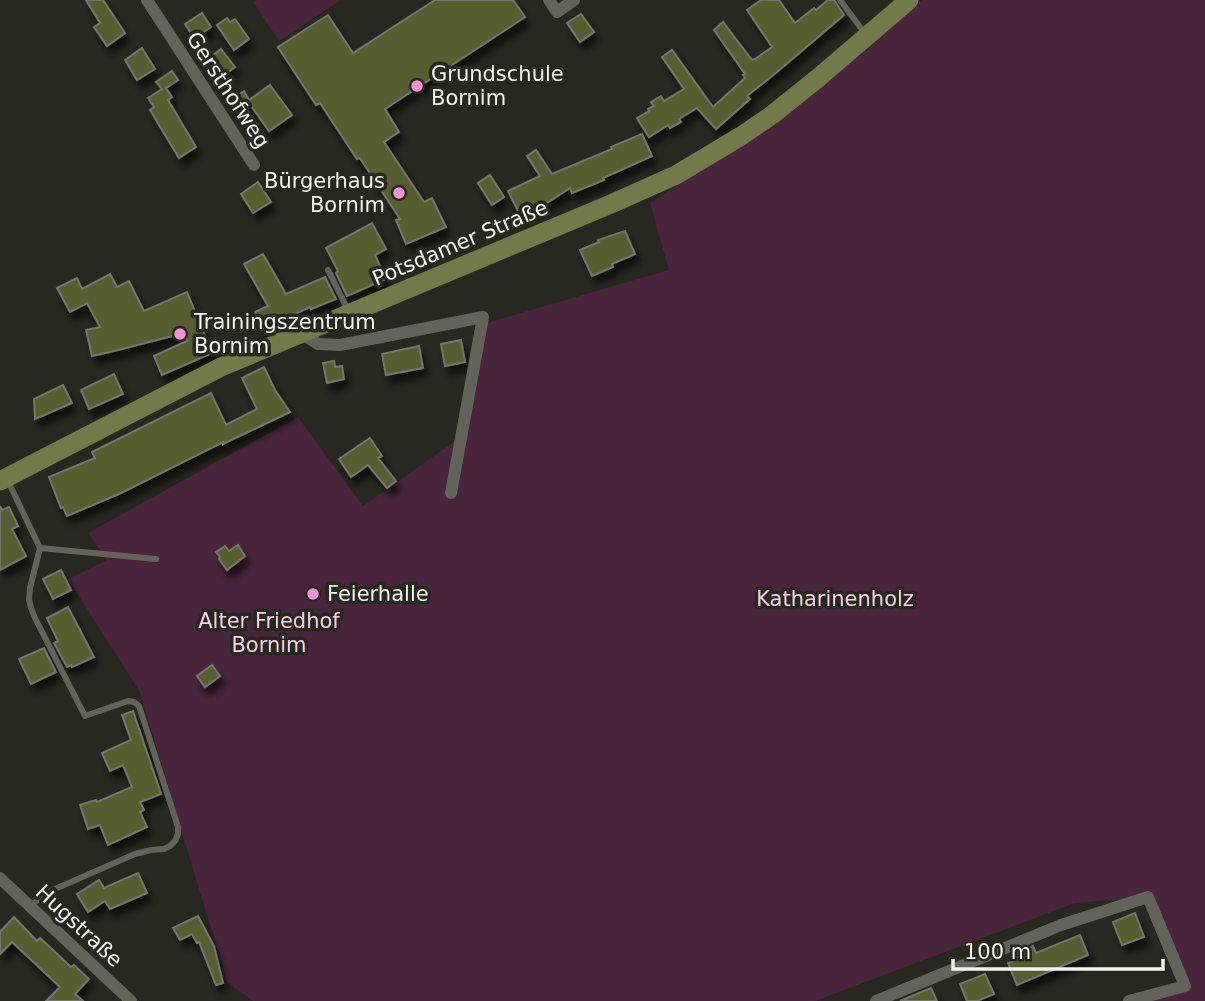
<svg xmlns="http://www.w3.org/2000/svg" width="1205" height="1001" font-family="'DejaVu Sans',sans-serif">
<defs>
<filter id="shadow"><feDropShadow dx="4.5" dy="8" stdDeviation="3.5" flood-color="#0009"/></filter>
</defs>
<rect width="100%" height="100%" fill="#272820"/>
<g fill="#48253d">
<path d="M256,0H341L279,41L253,2Z"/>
<path d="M922,0H1205V1001H1129L1185,985L1148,897L1075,903L815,1001H253L227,982L140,692L68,579L107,560L88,533L298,417L363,506L455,441L476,326L669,270L650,203L779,122Z"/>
</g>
<g fill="#575d2f" stroke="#74766c" stroke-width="2" filter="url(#shadow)">
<path d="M86,0H103L125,33L107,46L94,27L100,23Z"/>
<path d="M435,0H513L525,17L385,109L399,132L384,142L424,202L432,198L446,227L406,244L396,220L400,219L360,158L357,159L320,103L316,105L278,47L328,15L353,53Z"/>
<path d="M761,0H779L795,23L814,8L816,10L828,0H834L844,15L777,72L747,96L750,99L716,129L697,108L679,119L681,122L670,128L668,125L649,137L637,118L649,111L648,109L654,106L651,102L661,96L664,101L684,89L662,57L672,50L713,107L745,78L743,75L745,74L714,30L723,22L752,60L755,59L772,47L747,10Z"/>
<path d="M202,13L211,27L194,38L185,24Z"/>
<path d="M581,14L594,32L580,42L567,23Z"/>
<path d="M227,18L230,22L235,19L249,39L234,50L217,25Z"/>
<path d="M142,48L155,69L137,80L125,60Z"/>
<path d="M221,49L235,67L217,80L204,62Z"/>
<path d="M172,71L178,80L166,88L172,97L168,100L196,147L179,158L150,110L154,107L148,98L162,89L156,82Z"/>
<path d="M270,85L292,115L269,131L249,103L236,111L230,101L244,91L249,100Z"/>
<path d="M642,134L652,156L603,178L604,180L572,193L570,188L544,205L521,217L508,191L540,176L527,156L536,150L552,174L612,149L611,147Z"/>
<path d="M490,175L504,197L492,205L478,183Z"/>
<path d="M258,182L271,202L253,213L241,194Z"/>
<path d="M372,223L386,249L375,255L386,279L347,296L336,273L338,271L326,248Z"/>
<path d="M625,231L635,254L612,264L613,267L592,276L580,250L599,242L598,240Z"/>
<path d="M263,254L286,294L325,277L336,299L311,309L310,307L262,329L255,312L268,306L244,264Z"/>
<path d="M110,274L117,287L129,281L144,311L187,292L212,353L162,375L154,356L187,341L184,333L114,351L92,356L86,330L100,327L87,303L70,312L57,288L77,278L82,289Z"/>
<path d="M461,340L465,362L445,366L441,344Z"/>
<path d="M419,346L423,368L386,375L382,354Z"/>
<path d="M334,361L335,367L342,366L344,379L327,383L323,363Z"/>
<path d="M264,367L275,390L290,412L223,444V442L121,493L67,516L63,507L61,508L49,477L95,458L92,452L211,393L226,425L257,409L242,378Z"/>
<path d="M114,374L123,394L89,409L81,390Z"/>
<path d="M63,385L72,403L35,419L34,399Z"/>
<path d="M370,438L382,456L378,458L396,481L387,488L368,465L351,477L339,459Z"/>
<path d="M0,506L2,510L9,507L18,526L12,529L26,556L0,570Z"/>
<path d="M238,545L245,556L227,570L219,559L220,557L216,552L225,546L229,551Z"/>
<path d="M61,570L71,590L53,599L43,579Z"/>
<path d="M68,607L94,657L72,667L71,665L67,667L54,643L58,641L47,618Z"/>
<path d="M44,648L56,672L31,684L19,659Z"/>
<path d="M212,665L220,676L205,687L197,676Z"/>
<path d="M133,711L161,794L140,802L144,810L140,812L147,827L108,845L100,825L88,829L80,805L96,800L97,802L132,787L123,765L110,771L102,753L131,740L122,715Z"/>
<path d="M138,873L147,893L110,909L105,901L88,912L77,894L99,880L104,888Z"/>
<path d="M1135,913L1144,937L1122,945L1113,922Z"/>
<path d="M198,916L214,946L223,983L216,985L199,942L197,943L192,934L180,940L173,928Z"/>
<path d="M14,917L37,941L40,938L71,967L74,965L89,979L75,994L83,1001H46L60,987L12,942L0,954V932Z"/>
<path d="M1080,935L1088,955L1017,985L1008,963L1014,961L1011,955L1033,946L1036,953Z"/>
<path d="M985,974L994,994L977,1001H967L960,984Z"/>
<path d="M931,988L937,1001H900Z"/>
</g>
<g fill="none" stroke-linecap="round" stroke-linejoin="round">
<g stroke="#62645a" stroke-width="6">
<path d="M840,0L866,35"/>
<path d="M328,270L349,312"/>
<path d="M8,481L40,548L30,588L29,599L31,608L35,618L85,716L128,701L134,702L139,706L178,827V834L175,841L170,846L164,849L151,850L135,854L48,892L30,906"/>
<path d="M40,548L156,559"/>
</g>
<g stroke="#62645a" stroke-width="12">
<path d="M147,0L254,165"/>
<path d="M549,0L557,12L574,0"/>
<path d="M301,333L318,344L340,345L483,317L451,493"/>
<path d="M0,878L131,1001"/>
<path d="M876,1001L1061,925L1148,897L1185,986L1129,1001"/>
</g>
<path stroke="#737a49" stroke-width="19" d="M0,481L221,367L611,204L676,175L741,136L772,115L818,78L909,0"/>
</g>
<g fill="#f491d4" stroke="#272820" stroke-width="2.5">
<circle cx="417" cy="86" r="7"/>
<circle cx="399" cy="193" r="7"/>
<circle cx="180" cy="334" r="7"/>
<circle cx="313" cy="594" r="7"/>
</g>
<g text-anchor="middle" stroke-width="7" stroke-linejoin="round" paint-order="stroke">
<g font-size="21" fill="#f3f4ee" stroke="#272820" text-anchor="start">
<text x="431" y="81">Grundschule<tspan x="431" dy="24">Bornim</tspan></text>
<text x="385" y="188" text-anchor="end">Bürgerhaus<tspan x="385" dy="24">Bornim</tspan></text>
<text x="194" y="329">Trainingszentrum<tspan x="194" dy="24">Bornim</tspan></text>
<text x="327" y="601">Feierhalle</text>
</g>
<g font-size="21" fill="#f3f4ee" stroke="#272820">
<text transform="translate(228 90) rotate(57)" y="7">Gersthofweg</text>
<text transform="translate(460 243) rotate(-23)" y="7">Potsdamer Straße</text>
<text transform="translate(79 926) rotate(43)" y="7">Hugstraße</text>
</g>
<g font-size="21" fill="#f8cee8" stroke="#272820">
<text x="835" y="606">Katharinenholz</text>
<text x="269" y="628">Alter Friedhof<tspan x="269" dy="24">Bornim</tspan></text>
</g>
</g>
<path d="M953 959v10h210v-10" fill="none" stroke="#f3f4ee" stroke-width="3.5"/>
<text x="964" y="959" font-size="21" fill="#f3f4ee" stroke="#272820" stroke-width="5" paint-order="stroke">100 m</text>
</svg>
